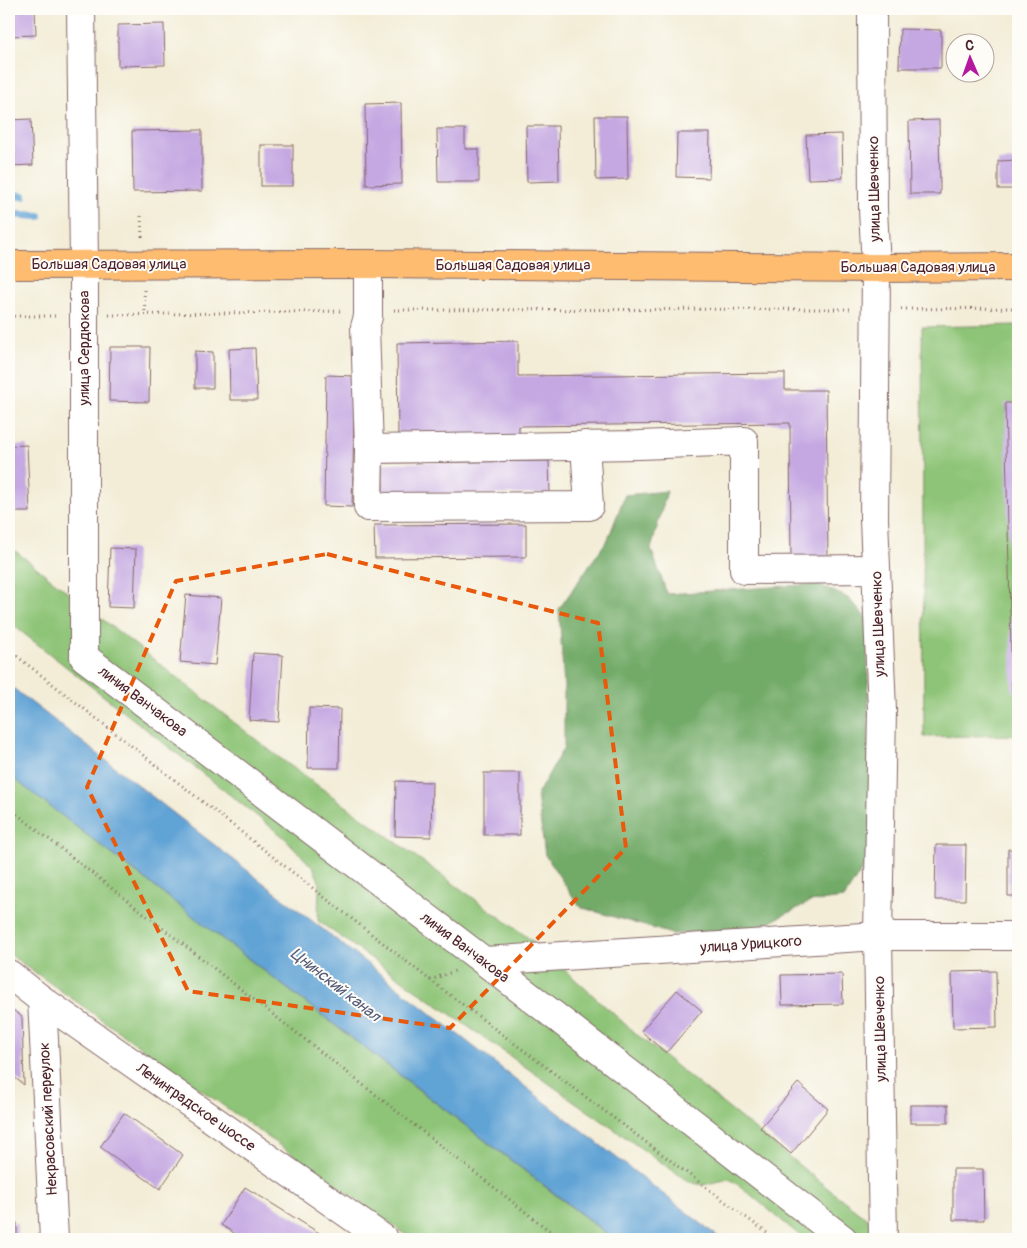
<svg xmlns="http://www.w3.org/2000/svg" width="1027" height="1248" font-family="Pangolin,sans-serif">
<rect width="100%" height="100%" fill="#fdfcf7"/>
<filter id="ink" filterUnits="userSpaceOnUse"><feTurbulence type="fractalNoise" baseFrequency=".02" numOctaves="2"/><feDisplacementMap in="SourceGraphic" scale="10" xChannelSelector="R" yChannelSelector="G"/><feConvolveMatrix kernelMatrix="1 2 1 2 8 2 1 2 1" color-interpolation-filters="sRGB"/></filter>
<filter id="wash" filterUnits="userSpaceOnUse"><feTurbulence type="fractalNoise" baseFrequency=".0096" numOctaves="4" result="noise"/><feDisplacementMap in="SourceGraphic" scale="20" xChannelSelector="R" yChannelSelector="G"/><feGaussianBlur stdDeviation="1.12" result="paint"/><feColorMatrix in="noise" values="0 0 0 0 0 0 0 0 0 0 0 0 0 0 0 0 0 1.4 0 .05"/><feComposite in="paint" operator="in"/></filter>
<g filter="url(#wash)">
<rect width="100%" height="100%" fill="#f3edd7"/>
<g fill="#8ec477" stroke="#6c7251">
<path d="M1018,325V735L924,737L922,327Z"/>
<path d="M9,546L277,756L530,939L635,1033L835,1194L894,1239H804L740,1186L729,1179L703,1185L689,1182L318,921L319,881L314,869L285,838L9,622Z"/>
<path d="M9,775L613,1239H614H412L9,954Z"/>
</g>
<path fill="#72aa68" stroke="#5e644a" d="M667,491L651,549L667,594L818,584L848,598L867,619L871,855L844,898L810,902L758,928L672,934L580,907L545,855L537,795L564,747V687L559,609L608,539L625,495Z"/>
<path fill="#60a3d5" stroke="#556180" d="M9,685L721,1239H614L9,775Z"/>
<g fill="none" stroke-linecap="round" stroke-linejoin="round">
<g stroke="#60a3d5" stroke-width="8">
<path d="M9,195L23,196"/>
<path d="M9,214L39,216"/>
</g>
</g>
<g id="blocks">
<g fill="#c5a8e2">
<path d="M9,9H35L36,35L9,36Z"/>
<path d="M164,24L165,65L118,66V25Z"/>
<path d="M900,29L941,30V68H899Z"/>
<path d="M401,103L402,184L366,185L365,104Z"/>
<path d="M595,116H627L628,179L596,180Z"/>
<path d="M31,119L33,165L9,166V120Z"/>
<path d="M939,120L940,194H910L909,121Z"/>
<path d="M526,126H558L559,181L527,182Z"/>
<path d="M437,129H465V149H479V182H438Z"/>
<path d="M202,130V191L133,192L132,131Z"/>
<path d="M677,133H710L709,178L676,177Z"/>
<path d="M842,134L843,178L808,179L806,135Z"/>
<rect x="261" y="145" width="32" height="41"/>
<path d="M1018,160V189H998V161Z"/>
<path d="M518,341V376L785,373V390H826L828,560L791,561L790,423L519,426V438L398,440L397,343Z"/>
<path d="M110,347H150L149,402L109,401Z"/>
<path d="M255,348L257,400H230L229,349Z"/>
<path d="M195,351L213,352V388H195Z"/>
<path d="M326,375L355,376L352,507L324,506Z"/>
<path d="M1005,403H1018V692H1012Z"/>
<path d="M27,445L30,512H9V446Z"/>
<path d="M549,461L550,494L383,495V463Z"/>
<path d="M526,524V557L375,558L374,525Z"/>
<path d="M110,548L136,549L134,608L108,607Z"/>
<path d="M186,595L221,598L215,665L180,662Z"/>
<path d="M253,653L283,655L279,722L249,720Z"/>
<path d="M309,708L340,709L339,768H308Z"/>
<rect x="484" y="773" width="36" height="62"/>
<path d="M396,781L432,782L431,837L395,836Z"/>
<path d="M936,845H966L965,900H935Z"/>
<path d="M1008,849L1018,850V896H1008Z"/>
<path d="M996,971L997,1027L953,1028L952,972Z"/>
<path d="M842,974L843,1004L782,1005L781,975Z"/>
<path d="M677,990L702,1011L666,1053L641,1031Z"/>
<path d="M9,1007L22,1017L24,1085L9,1073Z"/>
<path d="M798,1083L828,1109L791,1154L760,1128Z"/>
<rect x="910" y="1105" width="38" height="18"/>
<path d="M124,1113L183,1155L160,1189L100,1147Z"/>
<path d="M953,1169H983L984,1220H953Z"/>
<path d="M245,1187L329,1239H244L221,1225Z"/>
<rect x="9" y="1223" width="8" height="16"/>
</g>
</g>
</g>
<g filter="url(#ink)">
<use href="#blocks" fill-opacity="0" stroke="#856767" stroke-width="1"/>
<g fill="none" stroke-linecap="round" stroke-linejoin="round">
<defs>
<g id="minor">
<path d="M81,9L84,264V657L484,961L843,1239"/>
<path d="M872,9L873,209L876,268L874,519L882,710L878,936L883,1239"/>
<path d="M368,264V317L365,327L369,449L639,445L744,441V570L876,569"/>
<path d="M369,449L368,507L589,506L585,445"/>
<path d="M484,961L878,936H1018"/>
<path d="M9,974L42,1000L384,1239"/>
<path d="M42,1000L54,1239"/>
</g>
<path id="highway" d="M9,265L368,264L876,268L1018,267"/>
</defs>
<use href="#minor" stroke="#856767" stroke-width="30"/>
<use href="#highway" stroke="#856767" stroke-width="30"/>
<g stroke="#856767" stroke-width="3" stroke-dasharray="1 4" stroke-linecap="butt">
<path d="M141,216L142,238"/>
<path d="M144,290L145,313"/>
<path d="M901,309L1018,308"/>
<path d="M394,310L850,309"/>
<path d="M109,315L343,311"/>
<path d="M9,316H58"/>
<path d="M9,650L430,980L775,1239"/>
<path d="M9,808L560,1239"/>
<path d="M430,980L455,971"/>
</g>
<use href="#minor" stroke="#fff" stroke-width="28"/>
<use href="#highway" stroke="#febc70" stroke-width="28"/>
</g>
</g>
<path fill="none" stroke="#e8590c" stroke-width="4" stroke-dasharray="10 6" stroke-linejoin="round" d="M327,554L598,623L626,848L450,1028L188,991L87,787L176,581Z"/>
<g text-anchor="middle" stroke-width="4" stroke-linejoin="round" paint-order="stroke">
<g font-size="15" fill="#4a1f2b" stroke="#fdfcf7">
<text transform="translate(874 189) rotate(-91)" y="5">улица Шевченко</text>
<text x="109" y="269">Большая Садовая улица</text>
<text x="513" y="270">Большая Садовая улица</text>
<text x="918" y="272">Большая Садовая улица</text>
<text transform="translate(84 348) rotate(-90)" y="5">улица Сердюкова</text>
<text transform="translate(878 624) rotate(-92)" y="5">улица Шевченко</text>
<text transform="translate(143 701) rotate(37)" y="5">линия Ванчакова</text>
<text transform="translate(751 944) rotate(-4)" y="5">улица Урицкого</text>
<text transform="translate(465 947) rotate(37)" y="5">линия Ванчакова</text>
<text transform="translate(880 1029) rotate(-91)" y="5">улица Шевченко</text>
<text transform="translate(196 1107) rotate(35)" y="5">Ленинградское шоссе</text>
<text transform="translate(48 1119) rotate(-93)" y="5">Некрасовский переулок</text>
</g>
<g font-size="16" font-style="italic" fill="#545a77" stroke="#fdfcf7">
<text transform="translate(336 984) rotate(38)" y="6">Цнинский канал</text>
</g>
</g>
<rect width="1027" height="1248" fill="none" stroke="#fdfcf7" stroke-width="30"/>
<g transform="translate(970 58) rotate(358)"><circle r="24" fill="#fdfcf7" stroke="#b5a4a5"/>
<path d="M0-4L9 19L0 12L-9 19Z" fill="#b5179e"/>
<text y="-8" font-size="14" font-weight="bold" text-anchor="middle" fill="#4a1f2b">С</text>
</g>
</svg>
